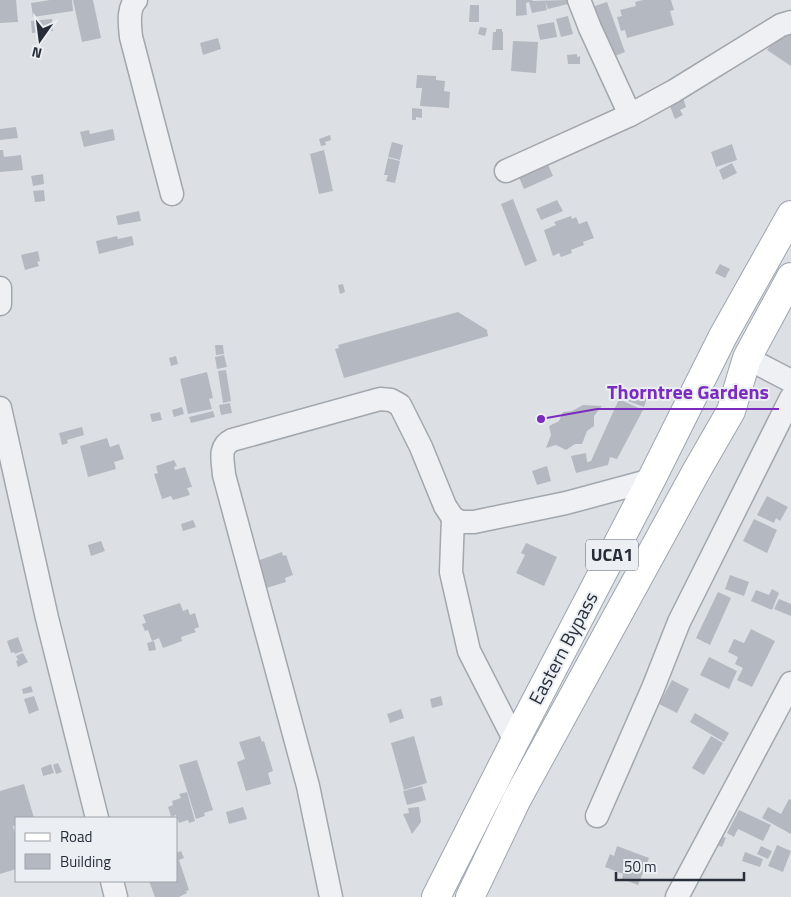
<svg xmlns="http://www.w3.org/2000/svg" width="791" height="897" font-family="'Titillium Web',sans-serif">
<rect width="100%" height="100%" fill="#dce0e5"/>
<g fill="#b4b9c1">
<path d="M0,0H16L18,22L0,23Z"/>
<path d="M50,0H72L73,11L33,17L31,3Z"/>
<path d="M73,0H93L101,38L82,42Z"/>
<path d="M516,0H533L532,1L567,0L568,4L548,9L545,1L547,10L532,13L529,2L526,3L527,15L516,16Z"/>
<path d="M643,0H671L674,10L670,11L674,25L627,38L625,30L621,31L617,17L622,16L620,10L636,6L635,2Z"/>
<path d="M607,2L625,52L607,59L589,8Z"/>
<path d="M470,5H479V22H469Z"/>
<path d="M568,16L573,34L561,37L556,19Z"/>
<path d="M52,19L53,31L32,33L31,21Z"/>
<path d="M554,22L557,37L540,40L537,25Z"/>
<path d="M784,26L791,31V66L767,50Z"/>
<path d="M480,27L487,28L485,36L478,34Z"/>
<path d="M496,29H502V32H503V50H492L493,32H496Z"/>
<path d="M218,38L221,49L203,55L200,43Z"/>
<path d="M513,41L538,42L536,73L511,71Z"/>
<path d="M577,54V57L580,56V64H568L567,55Z"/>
<path d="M417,75L436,76V80L445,81L444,91L450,92L449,108L420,106L422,88H416Z"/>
<path d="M683,98L686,107L680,110L683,115L675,119L669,104Z"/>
<path d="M412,108L422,109V118L416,117V120H412Z"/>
<path d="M16,127L18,138L0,140V129Z"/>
<path d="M113,129L115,140L84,147L80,132L89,130L90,134Z"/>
<path d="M330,135L331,140L325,142L326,145L321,146L319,139Z"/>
<path d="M392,142L403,145L400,160L388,157Z"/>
<path d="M732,144L737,160L716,167L711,152Z"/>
<path d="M0,150H3L4,157L21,155L23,170L0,172Z"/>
<path d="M324,150L333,191L319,194L310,154Z"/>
<path d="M388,158L400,161L395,183L386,181L388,175H384Z"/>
<path d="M547,162L553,176L524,189L518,175Z"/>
<path d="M732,163L737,173L723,180L719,170Z"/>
<path d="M43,174L44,184L33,186L31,176Z"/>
<path d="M44,190L45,201L35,202L33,191Z"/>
<path d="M513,199L537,261L525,266L501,204Z"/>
<path d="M557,200L563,211L541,220L536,209Z"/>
<path d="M139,211L141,221L118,225L116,216Z"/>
<path d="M571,216L572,219L576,217L579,224L587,221L594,238L583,242L584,245L571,250L572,253L561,257L559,253L553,256L544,230L556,225L554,222Z"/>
<path d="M117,236L118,239L132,236L134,245L99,254L96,241Z"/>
<path d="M38,251L40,261L37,262L39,266L25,270L21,255Z"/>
<path d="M720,264L730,269L725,278L715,273Z"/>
<path d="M343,284L345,292L340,294L338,285Z"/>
<path d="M458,312L487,330L488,336L344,378L335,349L339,348L338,345Z"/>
<path d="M215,345H223L224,354L216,355Z"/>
<path d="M224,355L227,367L217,369L215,357Z"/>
<path d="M176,356L178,364L171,366L169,358Z"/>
<path d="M226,370L231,401L223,403L218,371Z"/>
<path d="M207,372L213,398L209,399L212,409L188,414L180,379Z"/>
<path d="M631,392L647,398L644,407L628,401Z"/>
<path d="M619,399L643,410L617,459L610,457L608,465L576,473L571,456L586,453L587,462L591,461Z"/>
<path d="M230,403L232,413L221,415L219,405Z"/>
<path d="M583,405L602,406L594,416V426L587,431L582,444H575L566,450L556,445L546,448L551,435L549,426L559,421L563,412L572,411Z"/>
<path d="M182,407L184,414L174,417L172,410Z"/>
<path d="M213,411L215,417L191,423L189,417Z"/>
<path d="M160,412L162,420L152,422L150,414Z"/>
<path d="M82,427L84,435L67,440L68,443L62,445L59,433Z"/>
<path d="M107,438L110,447L119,444L124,459L114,462L116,469L88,477L80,446Z"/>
<path d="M174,460L177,466L174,467L175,470L185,467L192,487L187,488L190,495L173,500L171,496L162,499L154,474L158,473L156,466Z"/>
<path d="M547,466L551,481L537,485L532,471Z"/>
<path d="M767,496L788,507L780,521L776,518L774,523L757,515Z"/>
<path d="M754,519L777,530L767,553L743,541Z"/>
<path d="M193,520L196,527L183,531L181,524Z"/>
<path d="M101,541L105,551L91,556L88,545Z"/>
<path d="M526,543L557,557L544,586L516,573L525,555L521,553Z"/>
<path d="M282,552L283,556L286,555L293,575L285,578L286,582L263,589L261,582L264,581L257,561Z"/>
<path d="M730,575L749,582L744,596L725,589Z"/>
<path d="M772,589L779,593L772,610L751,601L756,590L769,595Z"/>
<path d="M718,592L731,598L710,645L696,638Z"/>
<path d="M779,599L791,604V616L774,609Z"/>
<path d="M180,603L183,611L188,609L190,615L195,613L199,627L194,629L196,632L181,637L182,641L163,648L159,638L152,641L148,630L145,631L142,624L146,623L143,615Z"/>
<path d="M751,629L775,641L752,687L737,680L743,668L735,664L738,657L728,652L734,639L744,643Z"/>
<path d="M18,637L23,651L15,654L14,652L11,653L7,641Z"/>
<path d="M154,641L156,650L149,651L147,643Z"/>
<path d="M23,653L28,662L18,667L16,661L18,660L16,656Z"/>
<path d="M709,657L737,671L729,689L700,675Z"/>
<path d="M672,680L689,689L677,713L659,704Z"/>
<path d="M31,686L33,692L23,694L22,689Z"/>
<path d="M34,696L39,710L29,714L24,699Z"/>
<path d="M441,696L443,705L432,708L430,699Z"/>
<path d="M401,709L404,718L390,723L387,714Z"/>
<path d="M695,713L729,733L724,742L690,722Z"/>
<path d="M260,736L262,742L264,741L273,771L268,773L271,784L246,791L237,762L245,759L239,742Z"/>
<path d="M414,736L427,783L404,790L391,743Z"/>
<path d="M711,736L723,743L704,775L692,768Z"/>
<path d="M197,760L213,810L204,813L205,816L196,819L179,765Z"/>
<path d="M58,763L62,772L56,774L53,765Z"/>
<path d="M51,764L54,773L43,776L41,768Z"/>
<path d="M24,784L34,818H16V825L13,826L16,838V869L0,874V791Z"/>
<path d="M422,786L426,800L407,805L403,791Z"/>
<path d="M187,792L195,821L189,823L188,820L179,823L176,815L171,817L168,807L173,805L172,801L181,798L179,794Z"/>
<path d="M789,799L791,800V834L762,818L768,807L781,814Z"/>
<path d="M243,807L247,819L229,824L226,812Z"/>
<path d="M419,807L421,822L412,834L403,814L409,813L408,808Z"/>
<path d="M739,810L771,825L763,841L738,829L734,837L727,833Z"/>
<path d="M718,834L726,838L722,847L713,843Z"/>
<path d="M777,845L791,851L783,872L768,866Z"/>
<path d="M617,846L649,858L638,885L622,879L623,874L605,867L610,854L614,856Z"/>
<path d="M761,846L772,851L768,859L757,854Z"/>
<path d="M181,851L184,858L179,860L189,890L186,891L187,893L179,897H155L149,881H176V853Z"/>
<path d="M745,852L763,859L760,867L742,861Z"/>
</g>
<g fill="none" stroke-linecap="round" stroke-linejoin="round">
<defs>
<g id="minor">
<path d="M136,0C127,9 130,25 131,37L172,194"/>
<path d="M579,0L590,28L630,115"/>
<path d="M506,171L630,115L674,91L781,25L791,22"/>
<path d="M0,288V304"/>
<path d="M747,358L791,381"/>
<path d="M0,408L47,618L97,818"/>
<path d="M453,518L451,572L469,651L515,741"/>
<path d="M597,816L653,688L679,622L791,398"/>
<path d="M112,881L116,897"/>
<path d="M331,897L308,786L224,475C223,461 218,447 232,440L380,399L391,400L400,405L421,447L445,506L453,518L461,522H474L566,503L651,480"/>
<path d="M677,897L791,683"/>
</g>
<g id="major">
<path d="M436,897L515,741L651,480L723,336L791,215"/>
<path d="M470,897L517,799L697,470L731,411L747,358L791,277"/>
</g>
</defs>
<use href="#minor" stroke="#a2a7ae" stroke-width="25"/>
<use href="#major" stroke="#9ca5b0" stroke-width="30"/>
<use href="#minor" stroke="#eef0f4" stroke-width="22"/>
<use href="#major" stroke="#fff" stroke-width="28"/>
</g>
<g text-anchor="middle" stroke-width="4" stroke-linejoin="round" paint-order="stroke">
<rect fill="#ebeff3" stroke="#626872" stroke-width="1" x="586" y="539.5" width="52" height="31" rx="4"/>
<g font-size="18" font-weight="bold" fill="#272e3a">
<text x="612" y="561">UCA1</text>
</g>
<g font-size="19" fill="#272e3a" stroke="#ebeff3">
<text transform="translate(563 648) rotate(-62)" y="7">Eastern Bypass</text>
</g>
</g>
<path fill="none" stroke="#7b2cbf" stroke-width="2" d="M541 419L597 409H779"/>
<circle fill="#7b2cbf" stroke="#ebeff3" stroke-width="2" cx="541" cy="419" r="5"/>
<g font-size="20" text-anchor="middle" font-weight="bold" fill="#7b2cbf" stroke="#ebeff3" stroke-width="4" stroke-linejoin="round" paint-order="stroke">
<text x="688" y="399">Thorntree Gardens</text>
</g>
<rect x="15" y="817" width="162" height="65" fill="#ebeff3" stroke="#9da2a9"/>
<rect x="25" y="833" width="25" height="8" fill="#ffffff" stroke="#9da2a9"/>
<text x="60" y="842" font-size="15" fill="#272e3a">Road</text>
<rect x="25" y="854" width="25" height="15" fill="#b4b9c1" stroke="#9da2a9"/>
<text x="60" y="867" font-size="15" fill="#272e3a">Building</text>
<g transform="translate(40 40) rotate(194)" stroke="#ebeff3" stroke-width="4" paint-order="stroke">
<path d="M0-4L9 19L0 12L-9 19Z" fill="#272e3a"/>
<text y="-8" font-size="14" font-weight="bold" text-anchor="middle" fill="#272e3a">N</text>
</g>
<path d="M616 872v8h128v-8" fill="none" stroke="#272e3a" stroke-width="2.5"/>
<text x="624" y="872" font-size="15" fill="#272e3a" stroke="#ebeff3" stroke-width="4" paint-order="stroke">50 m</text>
</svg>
